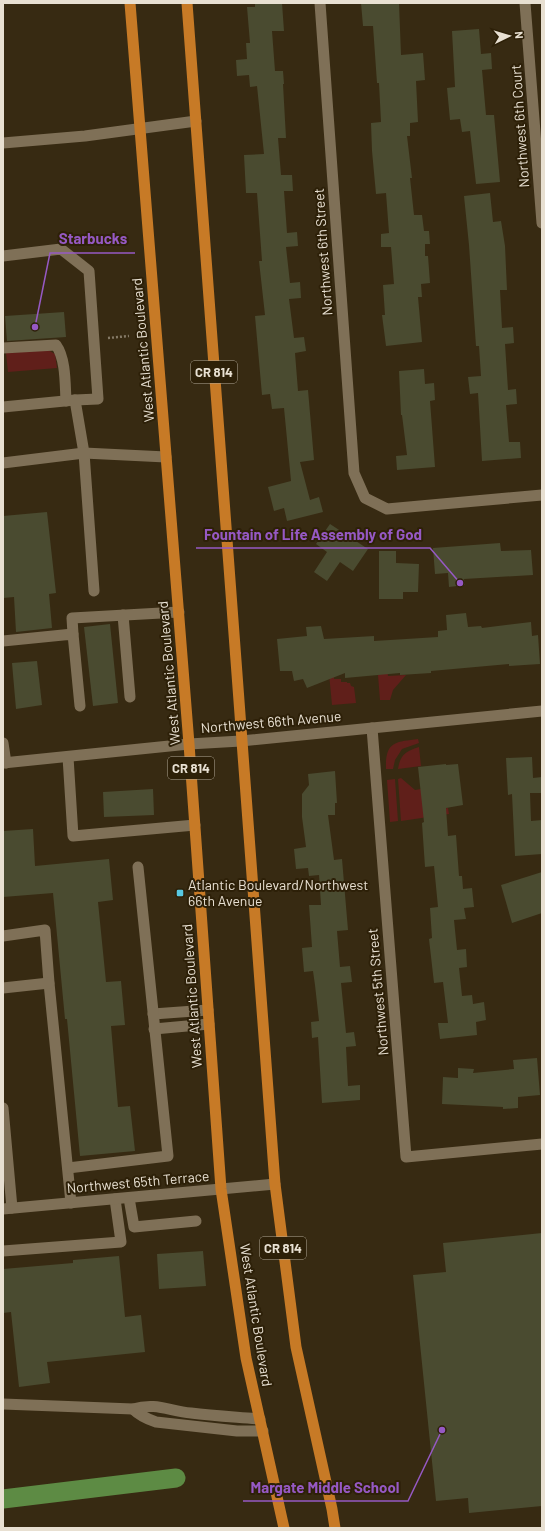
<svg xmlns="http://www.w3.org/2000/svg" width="545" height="1531" font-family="Barlow,sans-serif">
<rect width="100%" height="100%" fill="#372a12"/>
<g fill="#601f1a">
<path d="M48,350L55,354L57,368L8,372L6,353Z"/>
<path d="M386,650L388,676L406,675L393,690L390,700H380L378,675L381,674Z"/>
<path d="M327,652H331L334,679H341V682H347V683H350L351,686L354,687L356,703L332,705Z"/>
<path d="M418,739L419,743L402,749L395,760L393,769H386C385,741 396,742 418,739Z"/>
<path d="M419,747L421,766L398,769C400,755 406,751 419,747Z"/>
<path d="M401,778L415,790L421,789L426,810L448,808L449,814L401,821L398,779Z"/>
<path d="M395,779L398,821L390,822L387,780Z"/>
</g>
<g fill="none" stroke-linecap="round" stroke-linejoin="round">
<path stroke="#5d8b44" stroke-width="19" d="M3,1499L176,1478"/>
</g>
<g fill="#4a4b30">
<path d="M255,3H282L284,31H272L275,71H283L284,84H283L286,138H278L281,175H292L293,191H284L287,233L297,232L298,246L286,247L290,283L300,282L301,298L289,299L294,338L304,337L306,351L295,353L298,391L308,390L314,460L300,462L310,500L319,497L323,512L287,521L284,508L274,511L268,487L291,481L284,408L272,409L270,394L262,395L255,316L265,315L259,261H262L257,193H246L244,155L264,154L257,86L250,87L249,75L237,76L236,60L247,59L246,43H250L247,7H255Z"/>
<path d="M361,3H399L401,55L423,53L425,80L416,81L418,122L410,123V136H407L412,178H410L414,215H422L424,231H429L430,244H425V256H428L430,283L421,284L422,297H418L422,342L386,346L382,315H385L383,285L394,284L391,247H381V234L389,233L386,193L376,194L372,151L371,123L381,122L379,83H377L373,26H363Z"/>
<path d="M479,29L481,54L491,53L492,69L482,70L486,115H494L500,182L476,184L470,131L462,132L460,119L450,120L447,88L455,87L452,31Z"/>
<path d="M490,193L493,222L501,221L505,246L507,290H500L502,328L513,327L514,343L505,344L508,390L516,389L517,404L506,405L509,442H520L521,458L482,461L478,393L470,394L468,377L481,376L479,346H476L469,245L464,196Z"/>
<path d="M64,312L66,337L7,341L5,316Z"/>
<path d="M424,369L425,384L434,383L435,400L430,401L435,467L397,470L396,456L407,455L402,415H401L399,371Z"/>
<path d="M47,512L56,593L49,594L52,628L16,632L14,597L3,598V516Z"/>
<path d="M330,524L368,549L353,571L340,562L327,581L314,572L327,552L316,544Z"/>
<path d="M500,543L501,551L531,550L533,575L464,579L465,585L449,587L448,573L435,574L433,548Z"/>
<path d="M379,551H396V563L419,564L418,592H403V599H379Z"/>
<path d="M466,613L468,627L481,626L482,628L531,622L532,636L538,635L540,664L509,666V664L431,671V673L400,675V673L345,678V673L307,688L303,679L294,681L292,671H280L277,639L307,636L306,627L321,626L324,639L374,636V641L438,637V631L447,630L446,615Z"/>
<path d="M110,624L118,703L93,706L84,627Z"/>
<path d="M37,661L42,705L16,709L12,663Z"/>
<path d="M532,757L533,778L542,777V793H530L531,821L542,820V854L515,856L512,794L508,795L506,758Z"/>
<path d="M446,764V765L458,764L463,805L446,808L448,836L456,835L459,876H462L463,889L472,888L474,907L464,908L466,919L454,920L457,950L466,949L467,967L459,968L462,996L472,995L473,1004L484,1002L486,1020L476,1022L477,1035L440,1039L438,1023H448L443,982L434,983L429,939L432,938L430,908L438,907L434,866L425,867L422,823L424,822L418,767Z"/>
<path d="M335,771L337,803H335V815H328L334,860L342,859L348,930L337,931L340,967L350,966L352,982L341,983L346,1033L354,1032L356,1046L346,1047L348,1086L360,1085V1100L322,1103L318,1037L312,1038L311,1022L319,1021L315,985L313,971L304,972L302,948L312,947L309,905H321L319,875L309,876L308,868L296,869L294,849L306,847L302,817V794L309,785L308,774Z"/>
<path d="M153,789L154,815L104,817L103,792Z"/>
<path d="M33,829L35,866L109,859L113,900L98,902L106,982L121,981L125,1025L111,1026L118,1107L130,1106L135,1151L80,1156L67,1019H65L53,893L3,897V831Z"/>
<path d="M542,872V913L512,923L501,885Z"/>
<path d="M537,1058L540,1095L518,1097V1108L503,1109V1107L442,1104L443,1077L458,1078V1068L474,1069L473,1073L514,1069L513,1060Z"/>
<path d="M542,1233V1506L469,1513L468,1498L436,1501L413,1275L446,1272L443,1243Z"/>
<path d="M203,1251L206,1286L159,1289L157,1254Z"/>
<path d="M119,1256L125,1317L141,1315L145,1352L47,1362L50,1383L19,1387L11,1312L3,1313V1269L73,1263V1260Z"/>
</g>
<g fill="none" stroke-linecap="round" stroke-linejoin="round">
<path stroke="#857a67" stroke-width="2.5" stroke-dasharray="2 2" stroke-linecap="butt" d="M108,338L129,336"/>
<g stroke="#7f7057" stroke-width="11">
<path d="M3,143L85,136L196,121"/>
<path d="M3,256L61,249L89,271L98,399L75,400L3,407"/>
<path d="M3,348L56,345C66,359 65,384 66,401"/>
<path d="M75,400L84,453L166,457"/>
<path d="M3,463L84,453L94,591"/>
<path d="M123,615L130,697"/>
<path d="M73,634L72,618L179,612"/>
<path d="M3,641L73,634L80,706"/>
<path d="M3,743L6,763"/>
<path d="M68,757L73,836L195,825"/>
<path d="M3,936L45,930L49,983L71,1203"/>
<path d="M3,988L49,983"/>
<path d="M153,1014L208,1010"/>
<path d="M154,1029L209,1024"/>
<path d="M3,1108L12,1208"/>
<path d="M68,1168L168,1156L138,867"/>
<path d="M129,1198L134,1227L196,1221"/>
<path d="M3,1251L121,1242L115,1199"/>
<path d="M3,1404L133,1409C156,1402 169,1411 191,1413C214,1416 237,1417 260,1419"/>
<path d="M133,1409C140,1416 147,1419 156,1422L237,1431H263"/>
</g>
<g stroke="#7f7057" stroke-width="11">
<path d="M320,3L354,473L365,498L387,509L542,495"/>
<path d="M525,3L542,223"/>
<path d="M372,728L406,1157L542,1144"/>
<path d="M3,763L189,744"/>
<path d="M3,1209L275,1184"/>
</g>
<path stroke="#7f7057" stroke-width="11" d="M189,744L241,741L542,711"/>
<g stroke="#c77a26" stroke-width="11">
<path d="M130,3L189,744L221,1189L246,1358L284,1528"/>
<path d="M187,3L275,1184L296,1347L332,1509L335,1528"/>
</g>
</g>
<rect fill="#58c9e3" stroke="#2d2008" stroke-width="1.5" x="176" y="889" width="8" height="8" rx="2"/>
<g text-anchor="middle" stroke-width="4" stroke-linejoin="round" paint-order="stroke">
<g fill="#2d2008" stroke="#b0a695" stroke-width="1">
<rect x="191" y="361" width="46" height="22" rx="3"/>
<rect x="168" y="757" width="46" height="22" rx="3"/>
<rect x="260" y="1237" width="46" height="22" rx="3"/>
</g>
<g font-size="13" font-weight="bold" fill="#e8e0d2">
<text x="214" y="377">CR 814</text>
<text x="191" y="773">CR 814</text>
<text x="283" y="1253">CR 814</text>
</g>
<g font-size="14" fill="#e8e0d2" stroke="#2d2008">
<text transform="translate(520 126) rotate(-94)" y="5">Northwest 6th Court</text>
<text transform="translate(323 252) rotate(-94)" y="5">Northwest 6th Street</text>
<text transform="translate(143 350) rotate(-95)" y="5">West Atlantic Boulevard</text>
<text transform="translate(169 673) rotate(-95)" y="5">West Atlantic Boulevard</text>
<text transform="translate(271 722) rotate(-5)" y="5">Northwest 66th Avenue</text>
<text transform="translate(378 992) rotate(-95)" y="5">Northwest 5th Street</text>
<text transform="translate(192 996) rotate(-94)" y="5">West Atlantic Boulevard</text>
<text transform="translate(138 1182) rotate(-5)" y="5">Northwest 65th Terrace</text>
<text transform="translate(256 1315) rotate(81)" y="5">West Atlantic Boulevard</text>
</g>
<g font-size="14" fill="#e8e0d2" stroke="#2d2008" text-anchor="start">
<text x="188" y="890">Atlantic Boulevard/Northwest<tspan x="188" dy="16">66th Avenue</tspan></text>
</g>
</g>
<path fill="none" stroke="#9659c4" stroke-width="1.5" d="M35 327L50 253H135M460 583L430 548H196M442 1430L408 1501H243"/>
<g fill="#9659c4" stroke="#2d2008" stroke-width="1.5">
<circle cx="35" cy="327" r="4"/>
<circle cx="460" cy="583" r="4"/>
<circle cx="442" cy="1430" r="4"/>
</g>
<g font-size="15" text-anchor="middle" font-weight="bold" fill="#9659c4" stroke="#2d2008" stroke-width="4" stroke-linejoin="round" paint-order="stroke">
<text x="93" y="244">Starbucks</text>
<text x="313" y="540">Fountain of Life Assembly of God</text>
<text x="325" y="1493">Margate Middle School</text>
</g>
<rect width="545" height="1531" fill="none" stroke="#e8e0d2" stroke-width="8"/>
<g transform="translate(509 36) rotate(85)" stroke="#2d2008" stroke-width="3" paint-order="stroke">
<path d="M0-3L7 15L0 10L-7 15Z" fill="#e8e0d2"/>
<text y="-6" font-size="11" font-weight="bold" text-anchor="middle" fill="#e8e0d2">N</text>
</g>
</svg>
